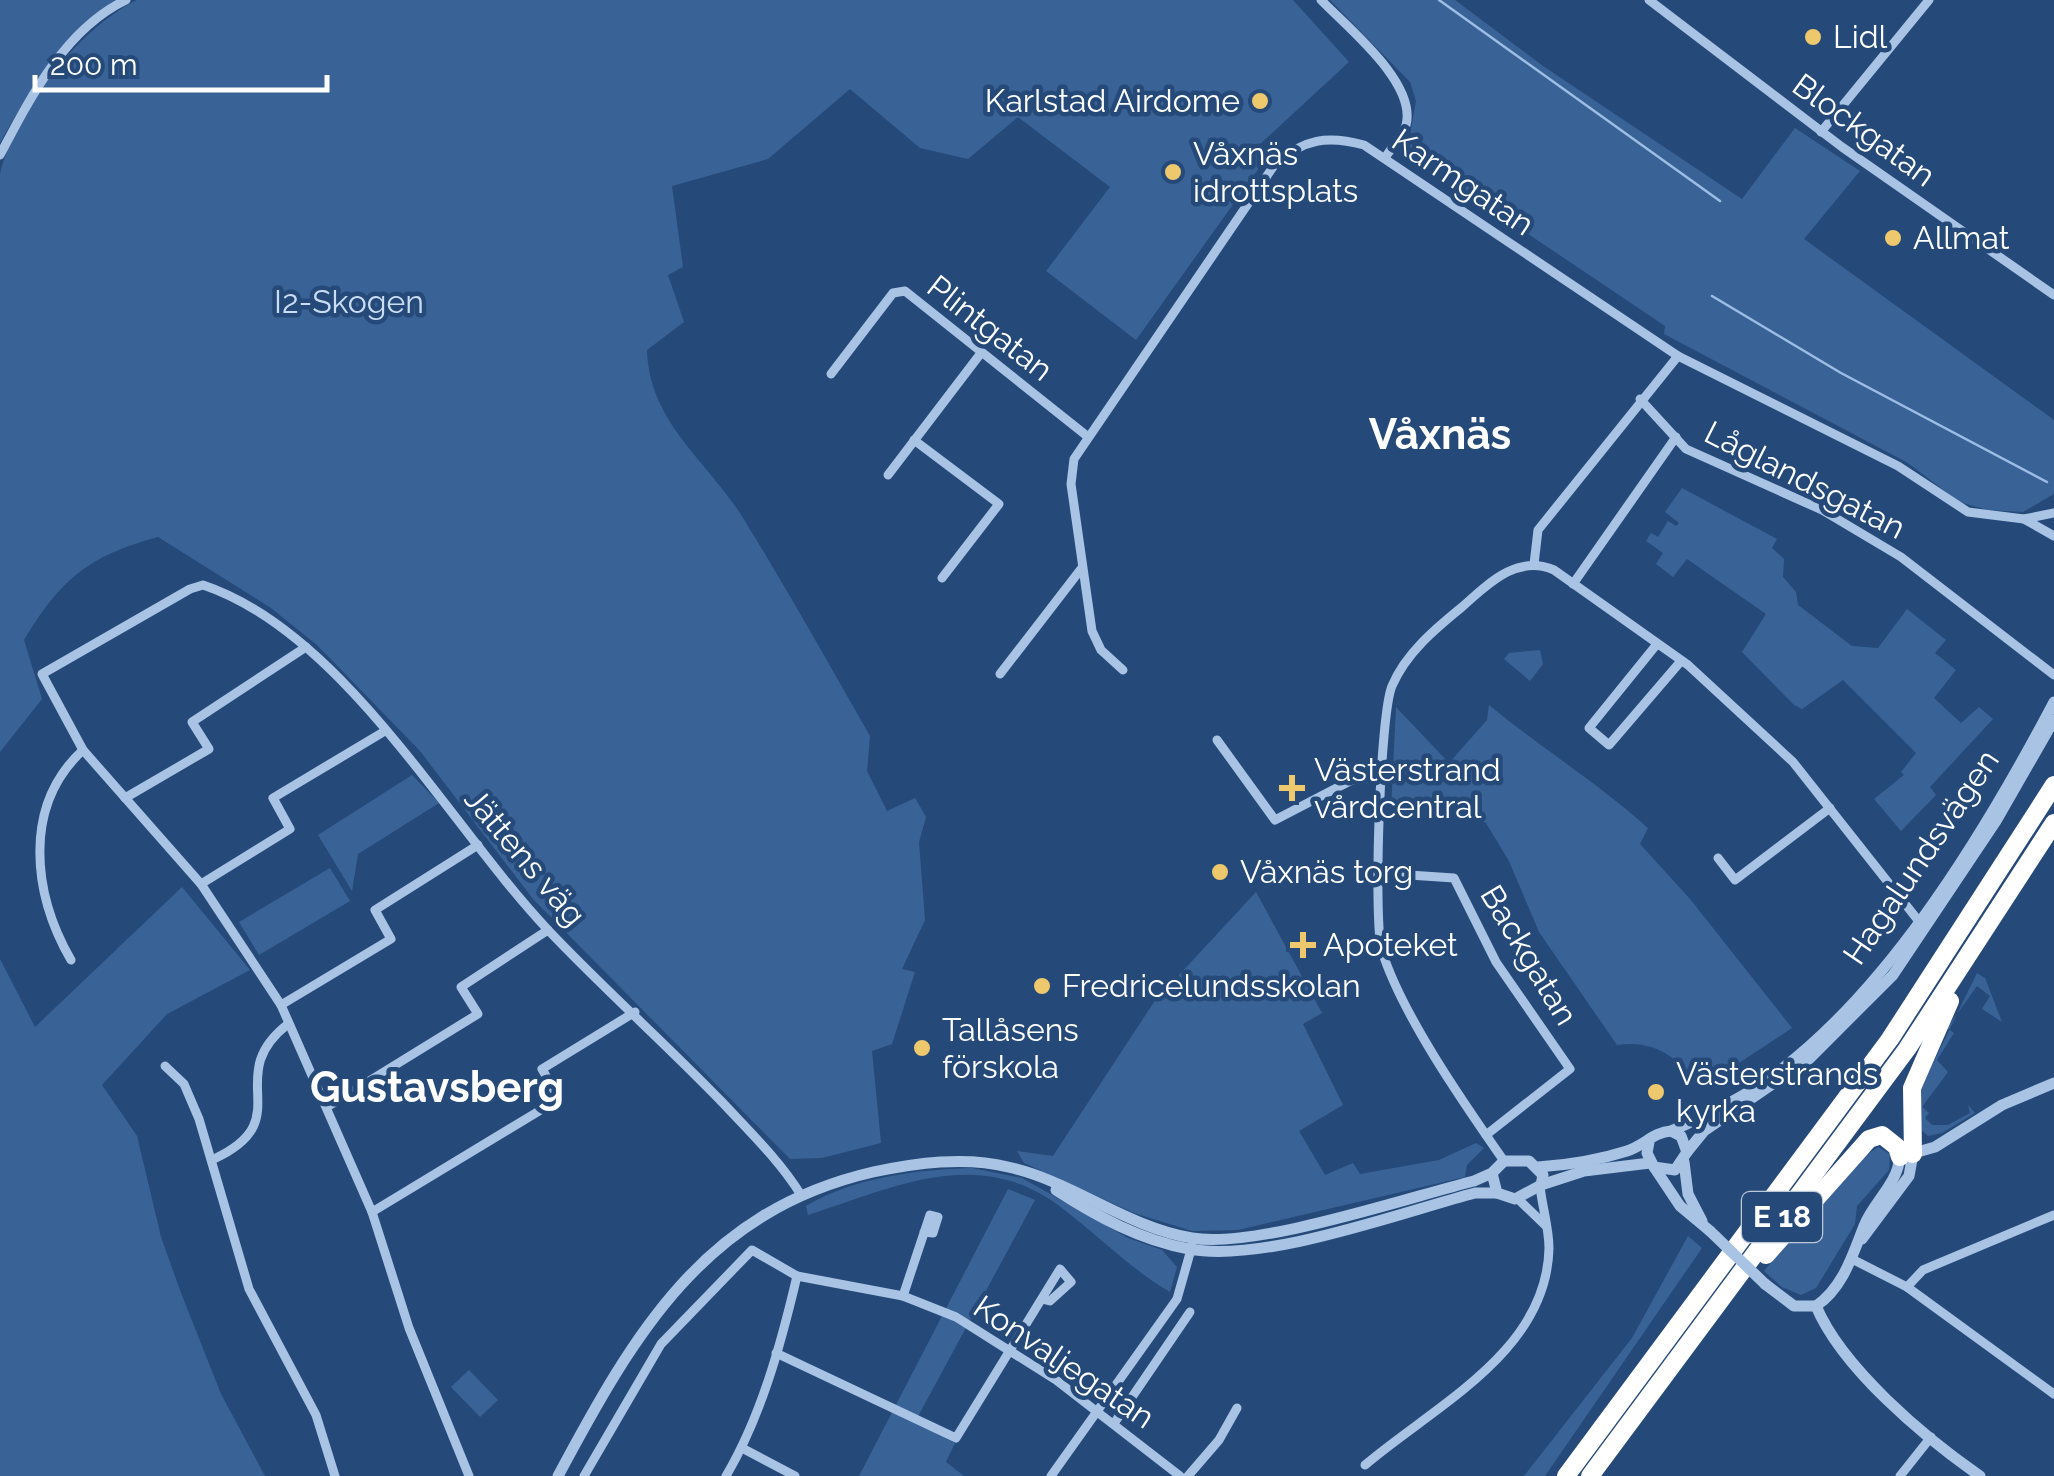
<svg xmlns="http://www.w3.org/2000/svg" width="2054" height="1476" font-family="Raleway,sans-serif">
<rect width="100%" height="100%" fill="#254a79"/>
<g fill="#396397">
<path d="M0,0H116C64,34 30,89 0,143Z"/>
<path d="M137,0H1293L1349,62L1258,146L1267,157L1136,340L1046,271L1110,187L1018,117L968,159L920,148L850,89L768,159L672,186L683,267L668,275L684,322L647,350C649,423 708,461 743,518C787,589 828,663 870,736L867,771L887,811L915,798L926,817L919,842L925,920L902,969L915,972L892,1044L872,1051L881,1143L822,1158L790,1159L533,899L420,751L317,645L271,608L158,537C88,556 61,579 24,640L42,699L0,752V174C16,110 78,29 137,0Z"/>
<path d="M1330,0H1455L1543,66L1742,199L1795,128L1860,171L1804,239L2054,420V494L2023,512L1988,510L1959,502L1908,463L1664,334L1665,326L1427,166L1408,145L1416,101L1410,82Z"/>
<path d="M1682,488L1777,539L1772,548L1784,559L1783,577L1796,592L1798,605L1852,646L1878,648L1907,609L1946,640L1935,653L1956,670L1934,698L1961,723L1979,707L1993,719L1930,787L1936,795L1901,831L1874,799L1904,775L1901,772L1916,753L1843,680L1802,709L1794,705L1742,652L1766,614L1687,559L1673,577L1656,564L1663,553L1646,541L1651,533L1658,537L1668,521L1676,526L1679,523L1665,512Z"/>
<path d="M1540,650L1543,664L1530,681L1504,659L1509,653Z"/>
<path d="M1489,705C1541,748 1598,783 1648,828L1640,844L1690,899L1792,1028L1701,1088C1680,1059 1656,1039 1617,1045L1539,932L1509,861L1486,823L1463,811L1429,806L1391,811L1396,707L1449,763L1487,720Z"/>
<path d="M412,775L439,803L358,854L352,891L318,835Z"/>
<path d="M330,868L350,901L259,955L239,922Z"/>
<path d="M182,887L250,970L167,1014L102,1085L137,1136L161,1237L181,1293L221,1394L265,1476H0V959L35,1027Z"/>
<path d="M1256,892L1322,1013L1303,1024L1343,1105L1299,1131L1325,1175L1353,1163L1360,1174L1439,1160L1476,1143L1484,1148L1467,1165L1465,1177L1238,1230L1192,1231L1134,1213L1024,1163L1017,1151L1053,1156L1154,1002Z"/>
<path d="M1977,973L1985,978L2002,1022L1982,1009L1990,996L1977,986L1947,1028L1954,1033L1937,1060L1948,1072L1922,1107L1929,1113L1925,1118L1932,1125H1948L1970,1113L1968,1105L1975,1113L1942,1133L1928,1136L1919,1128L1917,1096Z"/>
<path d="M1878,1147L1890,1154L1889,1170L1857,1206L1855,1224L1816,1288L1801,1295L1782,1287L1764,1271L1862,1158Z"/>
<path d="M972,1168L1022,1178L1128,1238L1162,1250L1177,1267L1170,1292C1129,1268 1099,1236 1062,1208C979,1144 895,1187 808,1215L806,1206C855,1177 915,1170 972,1168Z"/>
<path d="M1008,1189L1035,1200L915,1422L955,1443L946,1462L964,1476H859Z"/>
<path d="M1688,1236L1702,1248L1545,1476H1524L1632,1338Z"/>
<path d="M469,1370L498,1400L480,1417L451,1387Z"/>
</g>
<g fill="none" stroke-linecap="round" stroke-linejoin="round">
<g stroke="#9cbee4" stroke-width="2.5">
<path d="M1439,0L1720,201"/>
<path d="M1712,296L1841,373L2047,482"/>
</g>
<g stroke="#a8c3e4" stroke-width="9">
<path d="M1321,0C1348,28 1417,83 1406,125C1403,135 1391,148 1385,158"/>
<path d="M1649,0L1842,147L2054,295"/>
<path d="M1821,132L1929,0"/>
<path d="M0,155C30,98 65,29 126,0"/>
<path d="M831,374L893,293L905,291L1087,436"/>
<path d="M1640,399L1686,449L1822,510L1901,557L2054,675"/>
<path d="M914,440L999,504L942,578"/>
<path d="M888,475L981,353"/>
<path d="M2024,519L2054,536"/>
<path d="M1534,564L1538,530L1678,356"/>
<path d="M1573,584L1676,437"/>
<path d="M1657,644L1589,728L1609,745L1681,661"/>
<path d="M1123,670L1101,650L1092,631L1071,484L1074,459L1275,164C1304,139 1327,135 1364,145L1678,356L1898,466L1968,512L2024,519L2054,513"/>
<path d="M1000,674L1081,569"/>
<path d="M1217,740L1275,820L1352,780L1382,777"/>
<path d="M125,798L209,749L192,722L306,647"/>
<path d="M1718,858L1735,880L1830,808"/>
<path d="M1379,873L1454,878L1496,962L1570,1069L1486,1135"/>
<path d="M201,884L290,829L273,798L385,731"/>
<path d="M71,960C33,894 22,806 83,750"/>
<path d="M281,1005L391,939L375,910L478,845"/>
<path d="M165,1066L184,1084L199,1119L249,1289L316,1415L335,1476"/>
<path d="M327,1107L478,1014L461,987L548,930"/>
<path d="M214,1159C300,1119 220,1077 288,1024"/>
<path d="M1504,1161C1465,1105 1402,1015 1382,951C1373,922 1380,713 1392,686C1406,653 1435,629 1462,607C1488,584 1517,554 1554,570L1688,665L1793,762L1921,924"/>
<path d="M1517,1198L1545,1225"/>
<path d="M372,1212L559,1099L542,1069L635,1012"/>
<path d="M1852,1259L1907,1287L2054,1394"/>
<path d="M1907,1287L1923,1270L2054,1215"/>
<path d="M903,1296L930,1215L938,1217L933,1233L924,1232"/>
<path d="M776,1353L956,1438L1060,1269L1071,1282L1050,1301L1042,1299"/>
<path d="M1115,1422L1190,1312"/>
<path d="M742,1448L795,1476"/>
<path d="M1365,1465C1434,1406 1547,1352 1549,1248C1549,1228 1542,1206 1540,1186"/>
<path d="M469,1476L409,1328L372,1212L281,1005L201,884L83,750L42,674L190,589L203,585C344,632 450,827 549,931C605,990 666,1044 722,1102C750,1132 780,1161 801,1195"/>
<path d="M584,1476L661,1344L752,1250L797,1276L903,1296L956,1317L1056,1380L1180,1476"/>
<path d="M726,1476C761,1417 781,1344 797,1276"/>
<path d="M1051,1476L1177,1299L1192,1246"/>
<path d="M1188,1476L1219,1440L1237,1408"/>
<path d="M1900,1476L1931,1437"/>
</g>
<g stroke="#a8c3e4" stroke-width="11">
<path d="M1649,1142L1647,1153L1654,1167L1675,1170L1687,1152L1681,1136L1671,1131"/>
<path d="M1687,1152L1704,1131L1809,1059L1893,975L1996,821L2054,720"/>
<path d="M1684,1162L1688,1194L1702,1221"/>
<path d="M1538,1167C1568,1165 1599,1160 1627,1151C1643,1146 1654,1132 1671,1131C1698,1119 1727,1106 1752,1090C1880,1008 1984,835 2054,702"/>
<path d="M1654,1167L1680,1206L1710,1231"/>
<path d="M1541,1185L1584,1171L1650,1163"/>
<path d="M1056,1190C1098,1217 1140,1240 1189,1249C1265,1263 1399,1213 1475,1193H1497"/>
<path d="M1862,1239L1909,1176L1913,1154"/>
<path d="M1765,1284L1794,1306H1816"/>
<path d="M1816,1306C1843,1288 1853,1254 1864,1226C1874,1201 1897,1185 1900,1157L1935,1147L2002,1105L2054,1083"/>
<path d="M1816,1306C1842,1368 1924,1437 1980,1476"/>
<path d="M558,1476C634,1334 704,1211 873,1172C916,1163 965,1156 1008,1167C1072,1181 1126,1227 1192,1238C1255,1249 1406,1198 1474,1181L1492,1173L1504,1161H1529L1543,1175L1541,1185L1515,1199L1497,1193L1492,1173"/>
</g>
<g stroke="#fff" stroke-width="18">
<path d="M1913,1154L1912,1088L1950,1001"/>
<path d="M1766,1255L1869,1139L1882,1135L1897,1147L1900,1157"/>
<path d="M1566,1476L1890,1039L2054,785"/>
<path d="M1590,1476L1907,1049L2054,823"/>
</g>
<path stroke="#a8c3e4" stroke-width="11" d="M1710,1231L1765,1284"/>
</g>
<g fill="#edc86c" stroke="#254a79" stroke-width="4">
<circle cx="1813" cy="37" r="10"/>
<circle cx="1260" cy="101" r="10"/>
<circle cx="1173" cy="172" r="10"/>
<circle cx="1893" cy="238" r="10"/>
<path d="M1287 773h10v10h10v10h-10v10h-10v-10h-10v-10h10z"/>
<circle cx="1220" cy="872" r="10"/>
<path d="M1298 930h10v10h10v10h-10v10h-10v-10h-10v-10h10z"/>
<circle cx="1042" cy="986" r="10"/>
<circle cx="922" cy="1048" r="10"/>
<circle cx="1656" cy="1092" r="10"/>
</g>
<g text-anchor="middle" stroke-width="9" stroke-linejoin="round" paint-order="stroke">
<rect fill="#254a79" stroke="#bec9d7" stroke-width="2.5" x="1742" y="1192" width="80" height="50" rx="8"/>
<g font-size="30" font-weight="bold" fill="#fff">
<text x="1782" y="1227">E 18</text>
</g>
<g font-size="32" fill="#fff" stroke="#254a79" text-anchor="start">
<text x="1833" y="48">Lidl</text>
<text x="1240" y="112" text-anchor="end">Karlstad Airdome</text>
<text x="1193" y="165">Våxnäs<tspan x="1193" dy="37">idrottsplats</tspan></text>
<text x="1913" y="249">Allmat</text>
<text x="1314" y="781">Västerstrand<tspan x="1314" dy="37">vårdcentral</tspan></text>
<text x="1240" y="883">Våxnäs torg</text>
<text x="1323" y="956">Apoteket</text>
<text x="1062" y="997">Fredricelundsskolan</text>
<text x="942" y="1041">Tallåsens<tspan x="942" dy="37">förskola</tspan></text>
<text x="1676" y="1085">Västerstrands<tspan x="1676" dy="37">kyrka</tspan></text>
</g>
<g font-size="32" fill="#fff" stroke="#254a79">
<text transform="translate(1864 130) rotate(36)" y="11">Blockgatan</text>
<text transform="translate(1463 182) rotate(34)" y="11">Karmgatan</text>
<text transform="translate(990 328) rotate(38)" y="11">Plintgatan</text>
<text transform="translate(1805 480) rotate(27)" y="11">Låglandsgatan</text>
<text transform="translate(525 857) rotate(50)" y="11">Jättens väg</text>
<text transform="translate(1921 857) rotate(-56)" y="11">Hagalundsvägen</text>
<text transform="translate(1529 955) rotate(59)" y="11">Backgatan</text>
<text transform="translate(1064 1362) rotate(34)" y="11">Konvaljegatan</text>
</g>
<g font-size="32" fill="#caddf3" stroke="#254a79">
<text x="349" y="313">I2-Skogen</text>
</g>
<g font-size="42" font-weight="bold" fill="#fff" stroke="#254a79">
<text x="1440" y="449">Våxnäs</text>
<text x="437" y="1102">Gustavsberg</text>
</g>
</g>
<path d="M35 75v15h292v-15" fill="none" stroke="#ffffff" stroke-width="5"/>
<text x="50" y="75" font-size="30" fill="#ffffff" stroke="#254a79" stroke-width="8" paint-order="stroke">200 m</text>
</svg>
